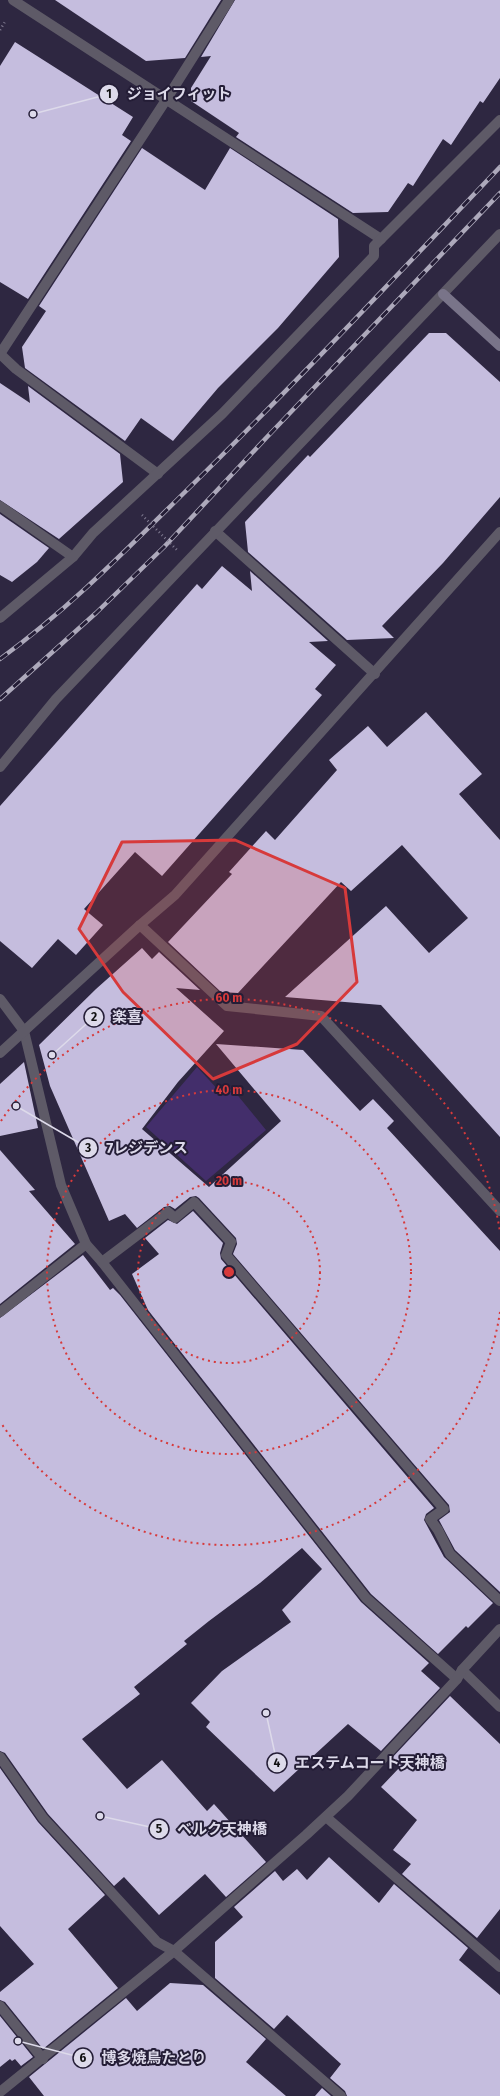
<svg xmlns="http://www.w3.org/2000/svg" width="500" height="2096" font-family="'Fira Sans','Noto Sans JP',sans-serif">
<rect width="100%" height="100%" fill="#2e2741"/>
<path fill="#432e6b" d="M197,1067L222,1094L230,1086L266,1130L206,1181L146,1127Z"/>
<g fill="#c5bdde">
<path d="M55,0H221L185,58L146,61Z"/>
<path d="M235,0H500V78L483,103L480,101L451,145L443,139L413,186L408,183L388,212L353,213L236,137L239,133L191,101V88L211,56L201,57Z"/>
<path d="M15,42L133,117L122,135L131,141L28,299L0,282V66Z"/>
<path d="M142,148L205,190L230,148L338,219L339,257L278,328L218,388L173,441L141,418L125,441L25,368L22,347L46,311L39,306Z"/>
<path d="M429,333H446L500,382V497L443,563L382,626L394,638L347,640L248,552L245,522L308,455L310,457Z"/>
<path d="M0,383L30,403L28,386L120,454L123,482L59,539L0,500Z"/>
<path d="M0,514L49,548L37,562L12,582L0,575Z"/>
<path d="M222,566L252,591L250,571L328,641L309,642L336,665L315,689L322,695L162,876L135,852L84,909L103,925L76,955L58,939L32,968L0,941V806L197,584L202,589Z"/>
<path d="M426,712L482,774L459,794L500,840V1137L381,1005L285,997L386,906L429,953L468,918L402,845L351,891L341,882L238,993L221,992L168,942L232,874L229,872L266,831L275,840L337,770L329,760L368,726L387,747Z"/>
<path d="M142,948L152,959L159,952L200,990L176,988L224,1031L178,1082L142,1129L209,1187L281,1121L216,1044L303,1050L360,1111L373,1099L394,1121L387,1128L500,1251V1592L455,1550L439,1520L450,1512L449,1505L233,1254L237,1244L236,1238L199,1198L196,1196L190,1197L175,1209L170,1206L164,1207L137,1228L125,1214L109,1221L50,1086L39,1045L96,989Z"/>
<path d="M24,1062L38,1128L0,1136V1084Z"/>
<path d="M0,1150L35,1190L29,1191L75,1244L0,1304Z"/>
<path d="M193,1211L223,1243L220,1253L221,1259L434,1508L426,1514L424,1520L444,1557L493,1603L468,1628L466,1626L438,1654L371,1594L148,1310L132,1274L159,1254L145,1238L168,1220L177,1224Z"/>
<path d="M83,1255L110,1290L113,1288L120,1295L361,1602L429,1663L421,1671L440,1688L381,1751L348,1724L274,1792L206,1727L210,1722L191,1703L222,1671L291,1622L282,1610L322,1569L302,1548L260,1583L209,1621L184,1641L187,1644L134,1687L140,1694L82,1739L127,1789L162,1760L207,1811L214,1804L266,1862L226,1897L205,1874L159,1915L124,1877L114,1886L48,1814L5,1753L0,1751V1318Z"/>
<path d="M450,1696L500,1744V1909L477,1938L402,1874L411,1864L393,1850L417,1820L381,1787L400,1767L391,1759Z"/>
<path d="M0,1768L38,1822L105,1895L68,1929L118,1988L43,2049L5,2002L0,2000V1992L34,1964L0,1926Z"/>
<path d="M329,1857L379,1903L394,1884L468,1948L459,1960L500,1995V2096H347L345,2091L330,2078L341,2064L287,2015L274,2029L215,1978V1942L243,1917L234,1907L275,1871L283,1881L297,1869L307,1880Z"/>
<path d="M170,1983L203,1985L266,2039L246,2062L286,2096H44L29,2077L126,1998L137,2011Z"/>
<path d="M0,2016L33,2057L21,2066L15,2059L12,2061L10,2059L0,2067Z"/>
<path d="M322,2088L331,2096H315Z"/>
</g>
<g fill="none" stroke-linecap="round" stroke-linejoin="round">
<path stroke="#807b91" stroke-width="2.5" stroke-dasharray="1 3" stroke-linecap="butt" d="M0,30L6,20"/>
<g stroke="#5e5a67" stroke-width="10">
<path d="M102,1262L168,1212L175,1218L194,1202L231,1242L226,1255L444,1509L430,1519L438,1530L450,1554L500,1601"/>
<path d="M0,2006L43,2059"/>
</g>
<g stroke="#5e5a67" stroke-width="10">
<path d="M13,0L381,239"/>
<path d="M0,354L166,100L229,0"/>
<path d="M0,354L16,369L158,474"/>
<path d="M0,506L73,557"/>
<path d="M215,531L375,674"/>
<path d="M0,618L73,557L93,533L222,414L374,256V246L500,120"/>
<path d="M0,767L56,699L500,234"/>
<path d="M140,925L227,1006L321,1016L500,1211"/>
<path d="M0,999L24,1031L61,1185L86,1244L102,1262L366,1598L457,1679"/>
<path d="M0,1053L140,925L175,895L500,532"/>
<path d="M0,1312L86,1244"/>
<path d="M462,1670L500,1707"/>
<path d="M0,1757L43,1818L157,1942L174,1951L341,2096"/>
<path d="M326,1817L500,1967"/>
<path d="M0,2092L174,1951L306,1835L348,1796L457,1679L462,1670L500,1629"/>
</g>
<path stroke="#797489" stroke-width="10" d="M443,294L500,346"/>
<defs>
<g id="rail">
<path d="M0,659C69,609 128,548 188,489C295,384 397,275 500,167"/>
<path d="M0,699L96,613L164,547L267,437L500,193"/>
</g>
</defs>
<use href="#rail" stroke="#ada9bb" stroke-width="4.5"/>
<use href="#rail" stroke="#241d36" stroke-width="3" stroke-dasharray="9" stroke-linecap="butt"/>
<path stroke="#807b91" stroke-width="2.5" stroke-dasharray="1 3" stroke-linecap="butt" d="M142,515L177,550"/>
</g>
<path fill="#d73a3b" fill-opacity="0.2" stroke="#d73a3b" stroke-width="3" stroke-linejoin="round" d="M235,840L345,888L357,982L297,1044L213,1079L123,992L79,929L122,842Z"/>
<g fill="none" stroke="#d73a3b" stroke-width="2" stroke-dasharray="2 4">
<circle cx="229" cy="1272" r="91"/>
<circle cx="229" cy="1272" r="182"/>
<path d="M500 1312A274 274 0 0 1 1 1423M1 1121A274 274 0 0 1 500 1232"/>
</g>
<circle cx="229" cy="1272" r="6" fill="#d73a3b" stroke="#241d36" stroke-width="2"/>
<g font-size="12" text-anchor="middle" font-weight="bold" fill="#d73a3b" stroke="#241d36" stroke-width="4" stroke-linejoin="round" paint-order="stroke">
<text x="229" y="1002">60 m</text>
<text x="229" y="1094">40 m</text>
<text x="229" y="1185">20 m</text>
</g>
<path fill="none" stroke="#dddaea" stroke-width="1.5" d="M33 114L109 94M52 1055L94 1017M16 1106L88 1148M266 1713L277 1763M100 1816L159 1829M18 2041L83 2058"/>
<g fill="#dddaea" stroke="#241d36" stroke-width="1.5">
<circle cx="33" cy="114" r="4"/>
<circle cx="52" cy="1055" r="4"/>
<circle cx="16" cy="1106" r="4"/>
<circle cx="266" cy="1713" r="4"/>
<circle cx="100" cy="1816" r="4"/>
<circle cx="18" cy="2041" r="4"/>
<circle cx="109" cy="94" r="10"/>
<circle cx="94" cy="1017" r="10"/>
<circle cx="88" cy="1148" r="10"/>
<circle cx="277" cy="1763" r="10"/>
<circle cx="159" cy="1829" r="10"/>
<circle cx="83" cy="2058" r="10"/>
</g>
<g font-size="12" text-anchor="middle" font-weight="bold" fill="#111">
<text x="109" y="98">1</text>
<text x="94" y="1021">2</text>
<text x="88" y="1152">3</text>
<text x="277" y="1767">4</text>
<text x="159" y="1833">5</text>
<text x="83" y="2062">6</text>
</g>
<g font-size="15" text-anchor="middle" font-weight="bold" fill="#dddaea" stroke="#241d36" stroke-width="4" stroke-linejoin="round" paint-order="stroke">
<text x="179" y="99">ジョイフィット</text>
<text x="127" y="1022">楽喜</text>
<text x="147" y="1153">7レジデンス</text>
<text x="370" y="1768">エステムコート天神橋</text>
<text x="222" y="1834">ベルク天神橋</text>
<text x="154" y="2063">博多焼鳥たとり</text>
</g>
</svg>
